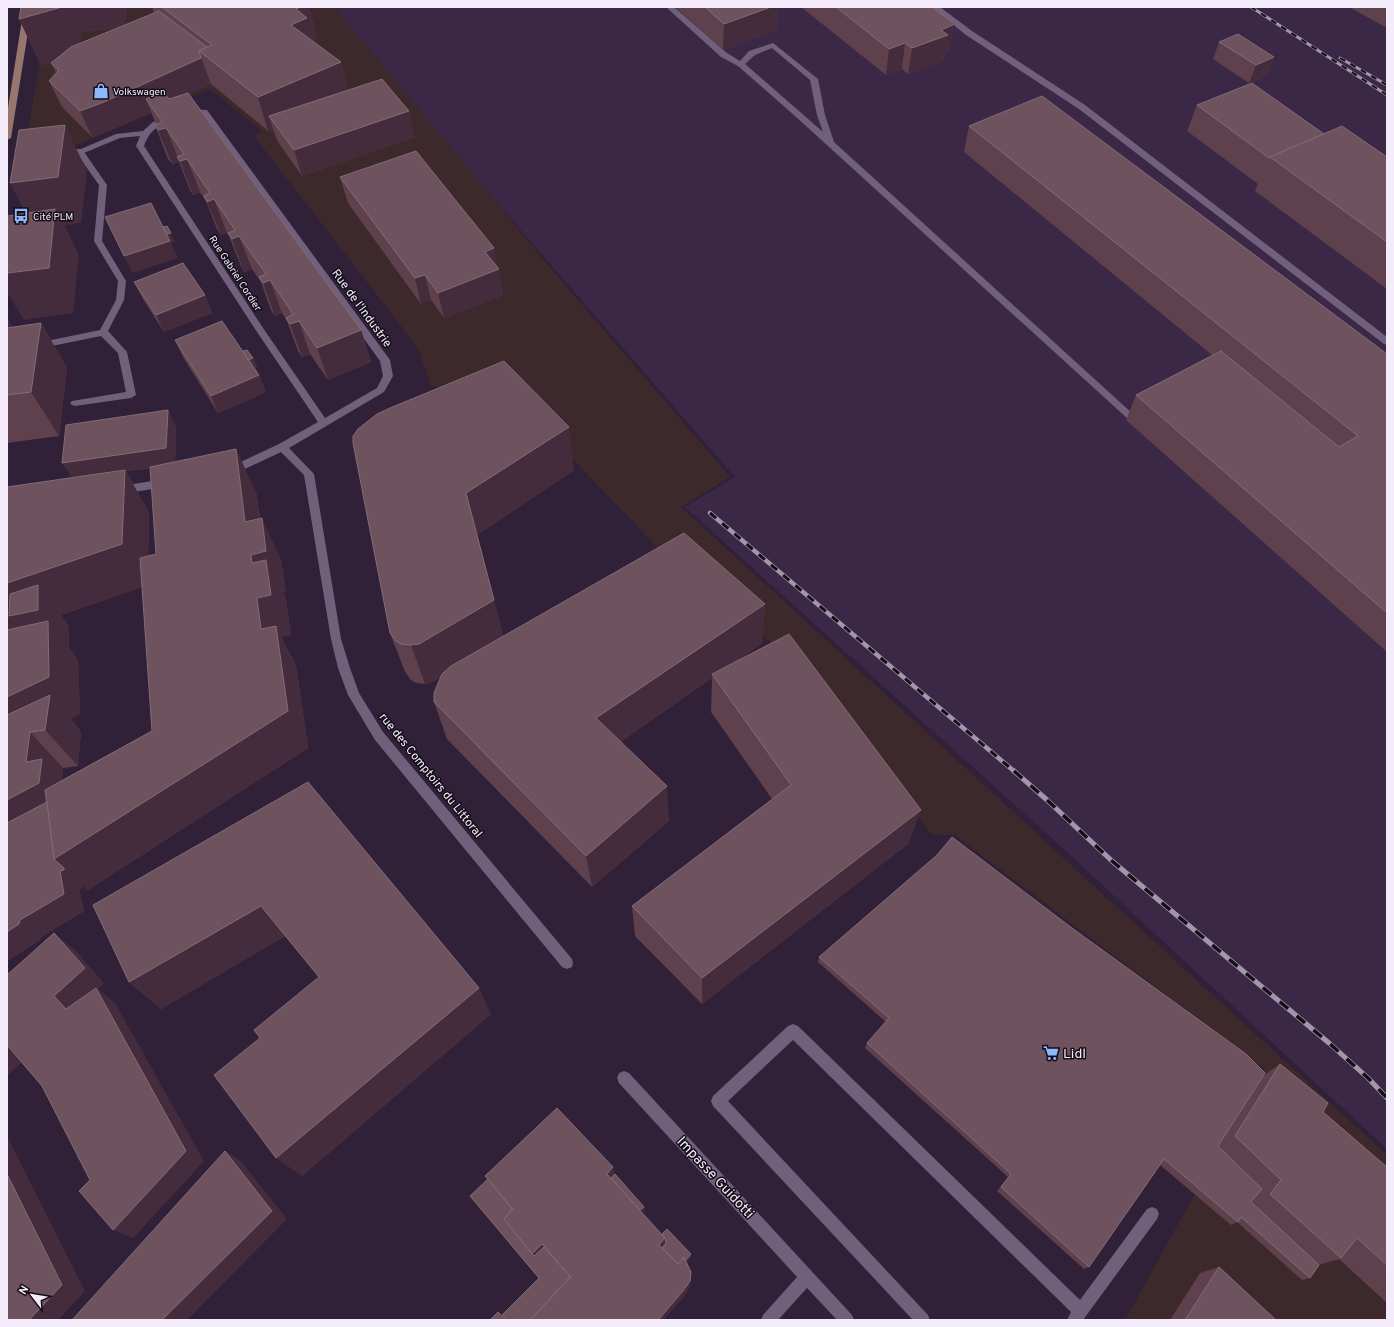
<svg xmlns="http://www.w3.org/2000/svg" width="1394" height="1327" font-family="Overpass,sans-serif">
<rect width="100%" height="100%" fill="#302139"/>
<path fill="#3b2846" d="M333,7H1387V1149L1067,852L685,507L735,477L393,83Z"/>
<path fill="#3d292b" d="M50,7H335L549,266L730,477L681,507L1387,1155V1320H1125L1264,1069L955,835L931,834L807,672L660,550L515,399L431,386L418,348L254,136L262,131L210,89L48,157L22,164Z"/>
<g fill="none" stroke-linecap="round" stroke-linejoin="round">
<g fill="#71607c" fill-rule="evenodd">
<path d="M666,7H674L727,53L740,61L749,51L773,43L818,79L825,115L834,142L1134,415L1136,417L1134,419H1128L795,116L738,66L721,57ZM772,48L810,80L817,115L823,132L745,64L755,55Z"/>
<path d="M931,7H940L972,31L1085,105L1387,337V345L1384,344L1079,109L966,35Z"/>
<path d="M76,149H82L107,185L102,241L126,281L124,300L108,331L127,352L136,395L131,398L75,406L72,405L70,403L72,401L126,392L118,353L101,336L37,349L32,346L37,343L100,330L116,300L118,281L94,241L99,185L75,151Z"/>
<path d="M793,1024L798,1026L1080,1300L1147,1209L1152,1207L1157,1209L1159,1214L1157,1219L1083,1320H1067L1071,1312L793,1040L728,1101L928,1315L930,1320H913L713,1106L711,1101L713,1096L788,1026Z"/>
</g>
<g fill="#71607c" fill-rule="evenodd">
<path d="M184,109L207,110L390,360L393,376L384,392L289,448L314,474L341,639L350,668L359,693L383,732L572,959L573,963L572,967L567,969L562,967L375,740L348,695L338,668L331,639L304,475L281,452L234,474H228L226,471L228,468L279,444L318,422L257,332L136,146L140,136L120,138L67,160H61L60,158L116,134L143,131L153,122L167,115H173V119C157,126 150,130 144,146L263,328L325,418L377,388L383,376L380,361L202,114L184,113Z"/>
<path d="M165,479L169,480L170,483L169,486L165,487L121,494L117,493L116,490L117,487L121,486Z"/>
<path d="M624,1071L629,1073L852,1315L854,1320H837L807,1288L778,1320H761L763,1315L797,1277L619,1083L617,1078L619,1073Z"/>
</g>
<path fill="#98766e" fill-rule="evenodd" d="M24,7H32L11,138L7,140V114Z"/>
<defs>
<g id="rail-far2">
<path d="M1251,7L1387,95"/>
<path d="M1340,58L1387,85"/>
</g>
<path id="rail-far1" d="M710,513L1015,772"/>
<path id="rail" d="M1014,771L1047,800L1112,861L1329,1043L1368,1078L1387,1098"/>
</defs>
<use href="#rail-far2" stroke="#a296aa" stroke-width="3"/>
<use href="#rail-far1" stroke="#a296aa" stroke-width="4.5"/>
<use href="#rail" stroke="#a296aa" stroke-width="5"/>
<use href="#rail-far2" stroke="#140e18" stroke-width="2" stroke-dasharray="6" stroke-linecap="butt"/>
<use href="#rail-far1" stroke="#140e18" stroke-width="3" stroke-dasharray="8" stroke-linecap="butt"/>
<use href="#rail" stroke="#140e18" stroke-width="3.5" stroke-dasharray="11" stroke-linecap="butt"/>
</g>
<g fill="#5e414c" fill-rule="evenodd">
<path d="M21,7H127L125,25L154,13L152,7H309L317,37L313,39L314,42L341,62L348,90L415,137L302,176L278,142L273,129L268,131L211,84L189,94L361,330L371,362L328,380L310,354L302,357L298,351L287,321L282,313L275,316L271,310L261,282L252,269L244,272L241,266L229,236L227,233L221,235L217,229L206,201L200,192L193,195L190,190L179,162L172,164L168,159L155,125L156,124L151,112L115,128L92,137L62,107L49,81L56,73L51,63L53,62L41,65L19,19ZM118,28L80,43L81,32Z"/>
<path d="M675,7H778L777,30L723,50Z"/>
<path d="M801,7H932L950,50L945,52L943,61L908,74L902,69L886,75Z"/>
<path d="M1349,7H1387V28Z"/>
<path d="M1219,42L1274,57L1267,75L1249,83L1213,59Z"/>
<path d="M1197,105L1324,134L1387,157V289L1255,191L1258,184L1187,131Z"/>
<path d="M969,126L1387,354V652L1126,420L1136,395L1212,355L964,152Z"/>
<path d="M340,177L494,248L497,267L503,295L444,318L431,300L421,304L348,203Z"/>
<path d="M134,282L205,295L212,313L164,332L143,299Z"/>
<path d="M7,318L12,326V327L41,323L67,368L59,436L7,443Z"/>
<path d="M175,340L243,351L253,358L257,367L254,368L259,375L266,392L218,413L183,357Z"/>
<path d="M390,408L574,470L477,535L503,636L765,604L762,643L734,663L909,843L702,1004L635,936L632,906L772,799L711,712L712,678L620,742L669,821L592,887L447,739L434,702L441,677L432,682L425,684L416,683L411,680L405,672L390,633Z"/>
<path d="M176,427L175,462L256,492L260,518L281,560L286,592L283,593L286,600L291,635L281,637L296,665L308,748L88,890L83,885V888L79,889L84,911L41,937L40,940L7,961V487L72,478ZM150,468L156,554L148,556L149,513L126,471ZM142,587L152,731L62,780L63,768L78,766L81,732L71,719L80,714L78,660L69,648L68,625L61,615Z"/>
<path d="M308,782L491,1014L302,1176L260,1038L319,977L285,936L161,1009L129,982Z"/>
<path d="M819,957L1263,1076L1280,1064L1323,1112L1387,1167V1303L1339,1259L1319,1265L1310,1278L1302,1280L1237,1222L1231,1225L1160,1165L1089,1267L1084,1269L997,1191L1008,1177L865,1048L867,1043L886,1022L818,962Z"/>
<path d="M1219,1267L1276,1320H1170L1200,1273Z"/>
</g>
<g fill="#452c3d">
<path d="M59,7H127L125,27L81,32V33L79,54L41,65L19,19Z"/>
<path d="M301,7H309L317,37L313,39L316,51L291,25L296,9Z"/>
<path d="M771,7H778L777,30L723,50L724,24Z"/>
<path d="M955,24L950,50L945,52L943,61L908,74L912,48L941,30Z"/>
<path d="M905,43L902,69L886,75L889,49Z"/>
<path d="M1274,57L1267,75L1249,83L1256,65Z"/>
<path d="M201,58L211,84L154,111L146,99L151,112L115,128L92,137L80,111Z"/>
<path d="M341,62L350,96L269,116L273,129L268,131L258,97Z"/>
<path d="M409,111L415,137L302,176L294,150Z"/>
<path d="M65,125L87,171L81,223L64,225L79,255L73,313L24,320L7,292V273L34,229L10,183Z"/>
<path d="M166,128L178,158L177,157L179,162L172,164L158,130Z"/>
<path d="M187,159L200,192L193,195L180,161Z"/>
<path d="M214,199L227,233L221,235L207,202Z"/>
<path d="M171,233L175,242L171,243L178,258L132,273L124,256L166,234Z"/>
<path d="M239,236L252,269L244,272L232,239Z"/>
<path d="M494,248L498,270L499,269L503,295L444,318L438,293L485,252Z"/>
<path d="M425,275L431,300L421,304L415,278Z"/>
<path d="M270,280L282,313L275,316L263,283Z"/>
<path d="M205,295L212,313L164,332L156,315Z"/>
<path d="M7,318L12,326L11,336L7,337Z"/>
<path d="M299,321L310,354L302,357L290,324Z"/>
<path d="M41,323L67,368L59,436L31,392Z"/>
<path d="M361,330L371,362L328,380L317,348Z"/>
<path d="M253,358L257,367L250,369L247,361Z"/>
<path d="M259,375L266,392L218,413L211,396Z"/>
<path d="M168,410L176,427L175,464L126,471L149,513L148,585L61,615L68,625L69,648L78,660L80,714L71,719L81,732L78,766L45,730L30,732L63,768L62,780L73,817L261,629L252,563L245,522L236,449L256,492L264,552L262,518L281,560L286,592L283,593L286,600L291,635L281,637L296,665L308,748L88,890L83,885V888L79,889L84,911L41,937L40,940L7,961V800L26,762L7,717V583L73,479L62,463Z"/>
<path d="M569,427L574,470L476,536L466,493Z"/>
<path d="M494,600L504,639L432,682L425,684L411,645Z"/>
<path d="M765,604L762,643L714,677L712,674V678L601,755L596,718Z"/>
<path d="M667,786L669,821L592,887L586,856Z"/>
<path d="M921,810L909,843L702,1004V978Z"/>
<path d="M261,906L285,936L161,1009L129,982Z"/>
<path d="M54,933L75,950L104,983L98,989L115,1003L204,1161L133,1238L113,1230L66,1009L54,996Z"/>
<path d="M479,988L491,1014L302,1176L276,1158Z"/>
<path d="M7,1044L28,1056L7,1076Z"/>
<path d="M7,1136L85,1291L58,1320H29L7,1174Z"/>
<path d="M225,1151L241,1161L287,1219L187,1320H162Z"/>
<path d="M613,1167L616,1177L611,1182L607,1174Z"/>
<path d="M644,1207L645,1210L639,1215L638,1212Z"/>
<path d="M665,1238L666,1245L662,1251L659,1245Z"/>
<path d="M542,1244L548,1252L538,1261L532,1254Z"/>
<path d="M691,1254V1257L679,1271L678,1269Z"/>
<path d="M691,1272V1278L690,1287L684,1297L663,1320H658Z"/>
<path d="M498,1312L507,1318L509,1320H505Z"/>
</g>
<g fill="#6e535f" stroke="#836b77">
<path d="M21,7H59V8L19,19Z"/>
<path d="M162,7H265L266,8L268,7H301L296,9L307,18L291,25L341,62L258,97L199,51L212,45Z"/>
<path d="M705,7H771L724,24Z"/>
<path d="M836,7H932L955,24L941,30L948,35L912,48L905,43L889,49Z"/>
<path d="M159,11L207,47L199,51L201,58L104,102L80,111L49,81L59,70L51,63L71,47Z"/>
<path d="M1238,34L1274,57L1256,65L1219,42Z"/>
<path d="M382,79L409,111L294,150L269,116Z"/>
<path d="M1252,83L1324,134L1269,158L1197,105Z"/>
<path d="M162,91L169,99L188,93L361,330L317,348L299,321L290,324L286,318L293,314L270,280L263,283L259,277L266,274L239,236L232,239L228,233L235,230L214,199L207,202L204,196L210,193L187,159L180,161L177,157L184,154L166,128L158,130L155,125L162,122L146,99Z"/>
<path d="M1042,96L1387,354V613L1136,395L1221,351L1339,447L1358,436L969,126Z"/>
<path d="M65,125L58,177L10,183L19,130Z"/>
<path d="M1342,126L1387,157V242L1270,157Z"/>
<path d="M416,151L494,248L485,252L499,269L438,293L425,275L415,278L340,177Z"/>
<path d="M151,203L170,241L124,256L105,217Z"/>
<path d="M55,209L49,268L7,273V216Z"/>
<path d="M167,226L171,233L167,234L163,227Z"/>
<path d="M183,263L205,295L156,315L134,282Z"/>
<path d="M222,321L259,375L211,396L175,340Z"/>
<path d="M41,323L31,392L7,395V328Z"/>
<path d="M247,350L253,358L248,360L243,351Z"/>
<path d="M504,361L569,427L466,493L494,600L419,644L411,645L401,644L396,641L390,633L353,443V436L358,429L377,414L390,408Z"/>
<path d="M168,410L166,448L62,463L66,425Z"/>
<path d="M236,449L245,522L262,518L266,551L251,555L252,563L266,560L271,595L257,598L261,629L276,626L288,711L54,859L45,790L152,731L140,558L156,554L150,467Z"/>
<path d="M125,470L122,544L7,583V487Z"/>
<path d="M684,533L765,604L596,718L667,786L586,856L434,702V693L442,674L451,666Z"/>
<path d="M38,585V610L9,616L10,594Z"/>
<path d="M48,621L49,677L7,697V630Z"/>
<path d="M789,634L921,810L702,978L632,906L791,785L712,674Z"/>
<path d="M50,695L45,730L30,732L26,762L42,759L39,783L7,800V715Z"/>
<path d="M308,782L479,988L276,1158L214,1075L260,1038L254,1030L319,977L261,906L129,982L93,905Z"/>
<path d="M47,802L54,859L64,868V870L60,871L64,894L20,920L19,924L7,932V823Z"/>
<path d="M952,837L1072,928L1246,1054L1265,1073L1218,1146L1262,1189L1251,1202L1319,1265L1310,1278L1241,1217L1238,1222L1164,1159L1089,1267L1001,1187L1011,1174L867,1043L889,1018L819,957L937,855Z"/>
<path d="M54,933L85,968L54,996L66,1009L96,988L186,1151L113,1230L79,1191L90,1180L42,1086L7,1045V975Z"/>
<path d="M1280,1064L1328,1103L1323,1112L1387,1167V1265L1357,1238L1341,1258L1270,1194L1281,1180L1235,1136Z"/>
<path d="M557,1108L613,1167L607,1174L665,1238L659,1245L678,1264L684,1257L691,1272L690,1281L683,1291L658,1320H530L571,1277L542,1244L532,1254L504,1219L513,1209L485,1176Z"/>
<path d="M225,1151L272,1211L162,1320H72Z"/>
<path d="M7,1174L62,1285L29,1320H7Z"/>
<path d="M615,1174L644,1207L640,1210L611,1178Z"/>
<path d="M488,1179L512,1209L504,1219L534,1256L544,1247L570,1277L530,1320H507L502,1315L539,1278L470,1196Z"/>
<path d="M667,1229L691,1254L685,1261L684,1257L678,1264L662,1248L666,1243L665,1238L662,1234Z"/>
<path d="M1219,1267L1276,1320H1185Z"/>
<path d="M498,1312L505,1320H490Z"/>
</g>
<defs>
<symbol id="shop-bare" viewBox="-9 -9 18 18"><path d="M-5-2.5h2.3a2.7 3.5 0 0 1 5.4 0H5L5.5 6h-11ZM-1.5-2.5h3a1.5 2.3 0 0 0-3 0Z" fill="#8db9fc" stroke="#140e18" stroke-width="2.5" paint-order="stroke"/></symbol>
<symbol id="bus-bare" viewBox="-9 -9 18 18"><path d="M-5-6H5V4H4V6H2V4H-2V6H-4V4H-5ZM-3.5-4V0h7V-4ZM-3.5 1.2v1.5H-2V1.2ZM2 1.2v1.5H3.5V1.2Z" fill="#8db9fc" stroke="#140e18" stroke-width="2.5" paint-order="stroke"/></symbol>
<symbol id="supermarket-bare" viewBox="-9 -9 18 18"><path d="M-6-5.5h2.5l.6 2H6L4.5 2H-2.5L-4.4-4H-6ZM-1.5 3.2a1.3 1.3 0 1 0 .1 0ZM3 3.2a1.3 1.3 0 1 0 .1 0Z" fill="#8db9fc" stroke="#140e18" stroke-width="2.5" paint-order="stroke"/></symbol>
</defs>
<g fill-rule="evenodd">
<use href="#shop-bare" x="90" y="80" width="22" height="22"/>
<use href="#bus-bare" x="10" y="205" width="22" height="22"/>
<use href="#supermarket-bare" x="1040" y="1042" width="22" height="22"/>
</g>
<g text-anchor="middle" stroke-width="3" stroke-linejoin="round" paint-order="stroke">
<g font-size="10" fill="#f4ebfb" stroke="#140e18" text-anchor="start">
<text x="113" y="95">Volkswagen</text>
<text x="33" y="220">Cité PLM</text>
</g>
<g font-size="10" fill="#f4ebfb" stroke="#140e18">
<text transform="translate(236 273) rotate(57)" y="4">Rue Gabriel Cordier</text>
</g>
<g font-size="12" fill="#f4ebfb" stroke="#140e18">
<text transform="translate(362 308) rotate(54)" y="4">Rue de l'Industrie</text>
<text transform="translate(431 775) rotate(51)" y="4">rue des Comptoirs du Littoral</text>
</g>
<g font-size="14" fill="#f4ebfb" stroke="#140e18" text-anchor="start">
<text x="1063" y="1058">Lidl</text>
</g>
<g font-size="14" fill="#f4ebfb" stroke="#140e18">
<text transform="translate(716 1177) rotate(47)" y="5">Impasse Guidotti</text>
</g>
</g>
<rect width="1394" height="1327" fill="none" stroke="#f4ebfb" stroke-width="16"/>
<g transform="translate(32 1295) rotate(301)" stroke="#140e18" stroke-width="3" paint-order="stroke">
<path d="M0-3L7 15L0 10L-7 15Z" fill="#f4ebfb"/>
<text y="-6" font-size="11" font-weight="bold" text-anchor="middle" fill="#f4ebfb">N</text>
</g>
</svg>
